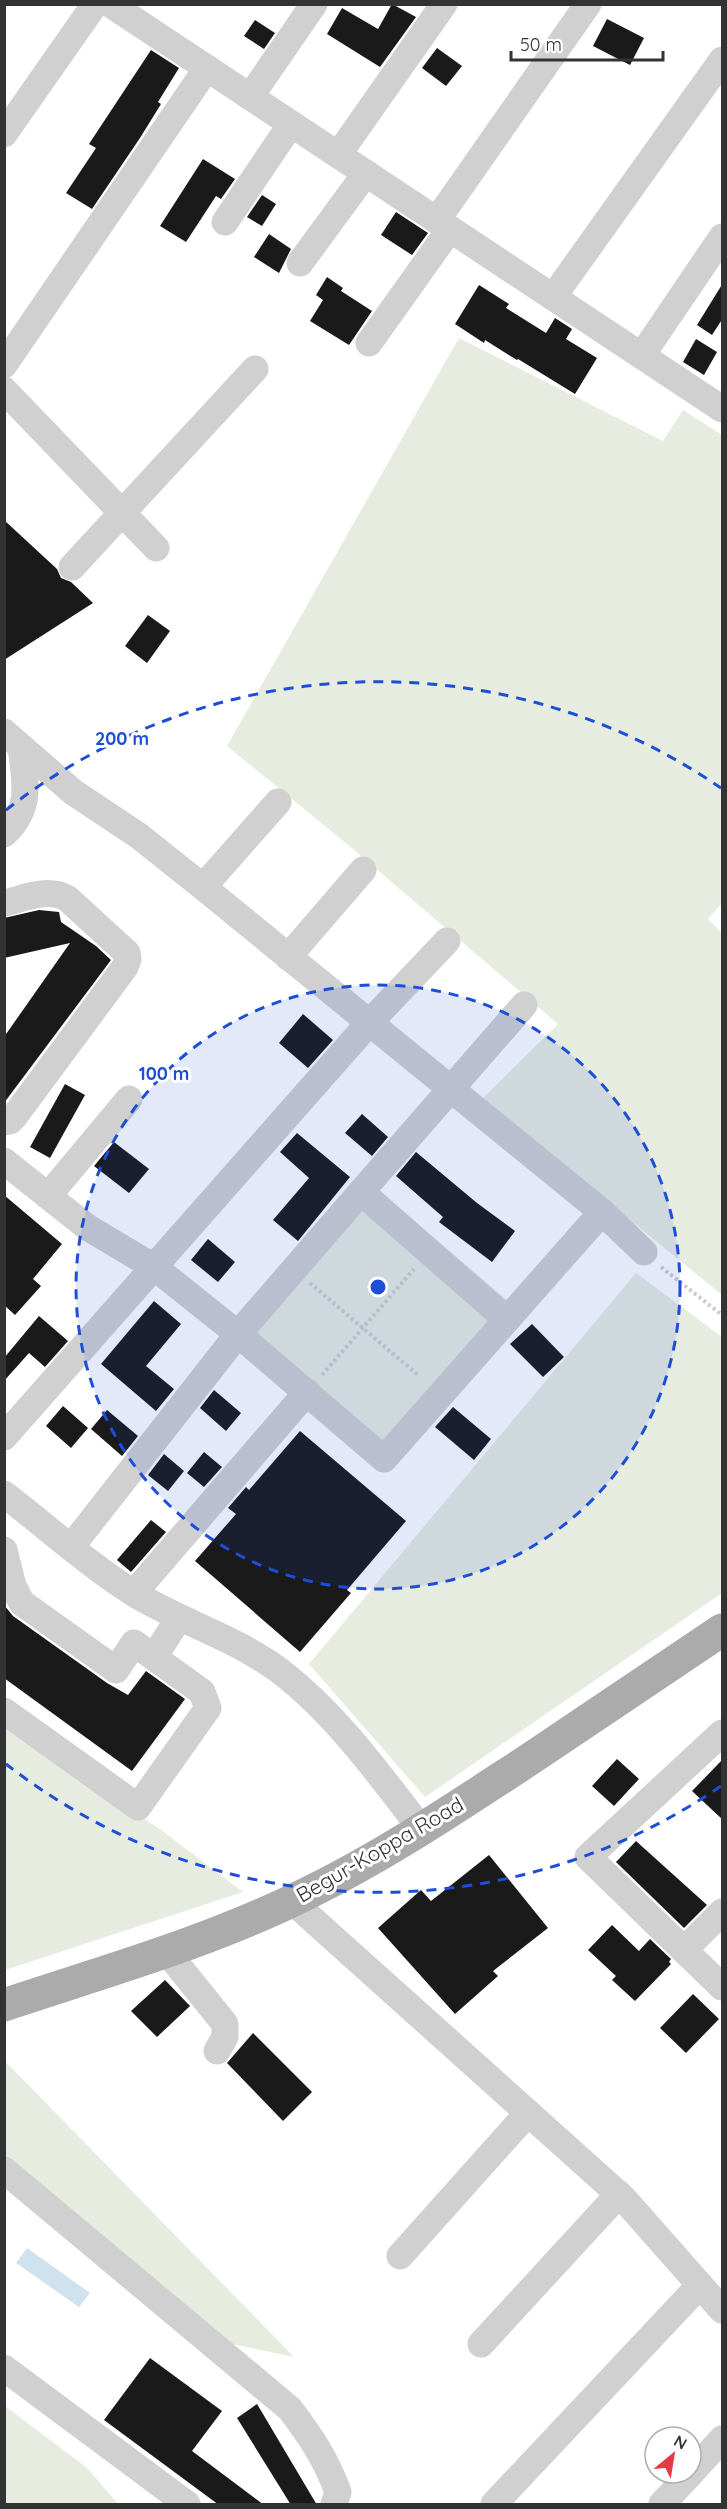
<svg xmlns="http://www.w3.org/2000/svg" width="727" height="2509" font-family="Quicksand,sans-serif">
<rect width="100%" height="100%" fill="#fff"/>
<g fill="#e6ecdf">
<path d="M459,338L663,441L683,410L722,435V903L708,919L722,933V1295L482,1099L558,1024L347,844L227,746Z"/>
<path d="M359,1174L520,1311L384,1469L223,1332Z"/>
<path d="M636,1273L722,1337V1593L425,1797L309,1664Z"/>
<path d="M4,1725L161,1830L243,1892L5,1970Z"/>
<path d="M4,2060L294,2357L213,2340L5,2182Z"/>
<path d="M5,2406L87,2468L118,2504H5Z"/>
</g>
<path fill="#cfe2ee" d="M27,2248L90,2293L79,2307L16,2263Z"/>
<g fill="#1a1a1a">
<path d="M392,4L416,17L380,67L327,34L342,8L378,29Z"/>
<path d="M607,19L644,38L630,65L593,46Z"/>
<path d="M255,20L275,33L264,49L244,36Z"/>
<path d="M437,48L462,66L446,86L422,68Z"/>
<path d="M151,50L179,68L158,102L161,104L140,138L92,209L66,193L96,148L89,144Z"/>
<path d="M203,159L235,179L221,199L216,196L186,242L160,226Z"/>
<path d="M262,195L276,204L262,226L247,217Z"/>
<path d="M396,212L428,233L412,255L381,235Z"/>
<path d="M269,234L291,249L279,273L254,257Z"/>
<path d="M327,277L343,288L341,291L372,311L349,345L310,321L323,300L316,295Z"/>
<path d="M723,283V318L712,335L697,325Z"/>
<path d="M479,285L509,304L506,308L546,333L555,318L572,329L566,339L597,358L575,394L518,359L517,360L485,340L484,343L455,324Z"/>
<path d="M696,339L717,352L704,375L683,362Z"/>
<path d="M4,520L57,569L61,578L71,582L93,603L4,660Z"/>
<path d="M148,615L170,631L147,663L125,646Z"/>
<path d="M39,910L59,912L61,922L96,946L111,960L4,1103V1037L70,943L4,958V918Z"/>
<path d="M303,1014L333,1040L308,1068L279,1043Z"/>
<path d="M65,1084L85,1095L50,1158L30,1147Z"/>
<path d="M362,1114L388,1137L372,1156L345,1133Z"/>
<path d="M297,1133L350,1177L298,1241L273,1220L309,1178L280,1152Z"/>
<path d="M114,1142L149,1169L129,1193L94,1166Z"/>
<path d="M416,1152L477,1203L515,1231L492,1262L439,1222L443,1217L396,1176Z"/>
<path d="M4,1195L62,1244L33,1279L41,1286L15,1315L4,1305Z"/>
<path d="M208,1239L235,1262L218,1282L191,1260Z"/>
<path d="M154,1301L181,1324L146,1366L174,1389L156,1411L101,1364Z"/>
<path d="M39,1316L68,1341L45,1367L29,1353L4,1381V1358Z"/>
<path d="M532,1324L564,1357L543,1377L510,1344Z"/>
<path d="M214,1390L241,1413L226,1431L200,1408Z"/>
<path d="M63,1406L88,1428L71,1448L46,1426Z"/>
<path d="M453,1407L491,1439L474,1460L435,1427Z"/>
<path d="M107,1410L138,1436L122,1456L91,1429Z"/>
<path d="M300,1431L406,1521L347,1590L351,1593L300,1652L195,1561L236,1514L228,1508L246,1487L249,1490Z"/>
<path d="M204,1452L222,1467L204,1487L187,1473Z"/>
<path d="M164,1454L184,1471L168,1491L148,1475Z"/>
<path d="M151,1520L166,1532L131,1572L117,1560Z"/>
<path d="M4,1605L13,1616L107,1683L128,1695L146,1671L185,1699L132,1771L4,1678Z"/>
<path d="M617,1759L639,1779L614,1806L592,1786Z"/>
<path d="M723,1759V1820L692,1791Z"/>
<path d="M636,1841L707,1905L684,1928L616,1862Z"/>
<path d="M489,1855L548,1928L493,1971L498,1976L455,2014L378,1928L421,1890L431,1901Z"/>
<path d="M612,1925L639,1951L650,1939L671,1959L669,1962L671,1964L635,2001L612,1980L616,1976L588,1950Z"/>
<path d="M165,1980L190,2006L157,2037L131,2011Z"/>
<path d="M693,1994L719,2019L686,2053L660,2028Z"/>
<path d="M253,2033L312,2092L283,2121L227,2063Z"/>
<path d="M150,2358L222,2411L192,2451L264,2505H219L104,2420Z"/>
<path d="M257,2404L317,2505H291L237,2418Z"/>
</g>
<g fill="none" stroke-linecap="round" stroke-linejoin="round">
<g stroke="#cdcdcd" stroke-width="4" stroke-dasharray="3 3" stroke-linecap="butt">
<path d="M661,1267L722,1315"/>
<path d="M310,1283L419,1376"/>
<path d="M322,1375L414,1269"/>
</g>
<g stroke="#d0d0d0" stroke-width="27">
<path d="M110,4L722,409"/>
<path d="M250,97L314,4"/>
<path d="M4,134L95,4"/>
<path d="M338,155L444,4"/>
<path d="M437,220L588,4"/>
<path d="M225,222L291,124"/>
<path d="M300,263L366,173"/>
<path d="M553,297L722,60"/>
<path d="M369,343L450,229"/>
<path d="M642,355L722,237"/>
<path d="M4,365L207,68"/>
<path d="M4,390L156,548"/>
<path d="M72,567L255,369"/>
<path d="M4,732L73,792L139,836L203,887L602,1212L644,1252"/>
<path d="M4,834C33,808 25,781 21,747"/>
<path d="M203,887L278,802"/>
<path d="M4,903C25,898 49,887 68,899L127,953L128,959L125,967L14,1117L10,1121L4,1122"/>
<path d="M288,957L363,870"/>
<path d="M4,1161L87,1227L154,1267L238,1334L384,1459L602,1212"/>
<path d="M361,1192L524,1005"/>
<path d="M48,1196L129,1099"/>
<path d="M4,1437L369,1023L447,941"/>
<path d="M4,1494C47,1527 89,1565 135,1594C181,1622 236,1638 280,1671C336,1714 379,1774 422,1830"/>
<path d="M71,1547L238,1334L361,1192L506,1319"/>
<path d="M4,1550L13,1586L22,1603L116,1670L134,1643L202,1692L208,1708L138,1807L4,1711"/>
<path d="M134,1593L307,1392"/>
<path d="M154,1657L179,1618"/>
<path d="M722,1733L588,1857L722,1987"/>
<path d="M292,1901L624,2199L722,2310"/>
<path d="M684,1950L722,1912"/>
<path d="M167,1952L225,2024V2037L217,2051"/>
<path d="M4,2170L290,2409C311,2437 326,2459 338,2492L334,2504"/>
<path d="M400,2256L528,2113"/>
<path d="M481,2344L619,2194"/>
<path d="M4,2368L187,2504"/>
<path d="M691,2473L722,2439"/>
<path d="M494,2504L700,2285"/>
<path d="M662,2504L691,2473"/>
</g>
<path stroke="#ababab" stroke-width="33" d="M4,2005C106,1971 210,1942 306,1894C384,1856 455,1808 527,1761C592,1717 657,1674 722,1630"/>
</g>
<circle cx="378" cy="1287" r="302" fill="#1d4ed8" fill-opacity=".12"/>
<g fill="none" stroke="#1d4ed8" stroke-width="3" stroke-dasharray="10 8">
<circle cx="378" cy="1287" r="302"/>
<path d="M721 1786A605 605 0 0 1 6 1764M6 810A605 605 0 0 1 721 788"/>
</g>
<g text-anchor="middle" stroke-width="6" stroke-linejoin="round" paint-order="stroke">
<g font-size="21" fill="#333" stroke="#fff">
<text transform="translate(380 1850) rotate(-30)" y="7">Begur-Koppa Road</text>
</g>
</g>
<circle cx="378" cy="1287" r="9" fill="#1d4ed8" stroke="#fff" stroke-width="3"/>
<g font-size="18" text-anchor="middle" font-weight="bold" fill="#1d4ed8" stroke="#fff" stroke-width="6" stroke-linejoin="round" paint-order="stroke">
<text x="122" y="745">200 m</text>
<text x="164" y="1080">100 m</text>
</g>
<rect width="727" height="2509" fill="none" stroke="#333333" stroke-width="12"/>
<g transform="translate(673 2455) rotate(30)"><circle r="28" fill="#ffffff" stroke="#adadad" stroke-width="1.5"/>
<path d="M0-4.5L10 22L0 15L-10 22Z" fill="#e63946"/>
<text y="-9" font-size="16" font-weight="bold" text-anchor="middle" fill="#333333">N</text>
</g>
<path d="M511 51v9h152v-9" fill="none" stroke="#333333" stroke-width="3"/>
<text x="520" y="51" font-size="18" fill="#333333" stroke="#ffffff" stroke-width="4.5" paint-order="stroke">50 m</text>
</svg>
